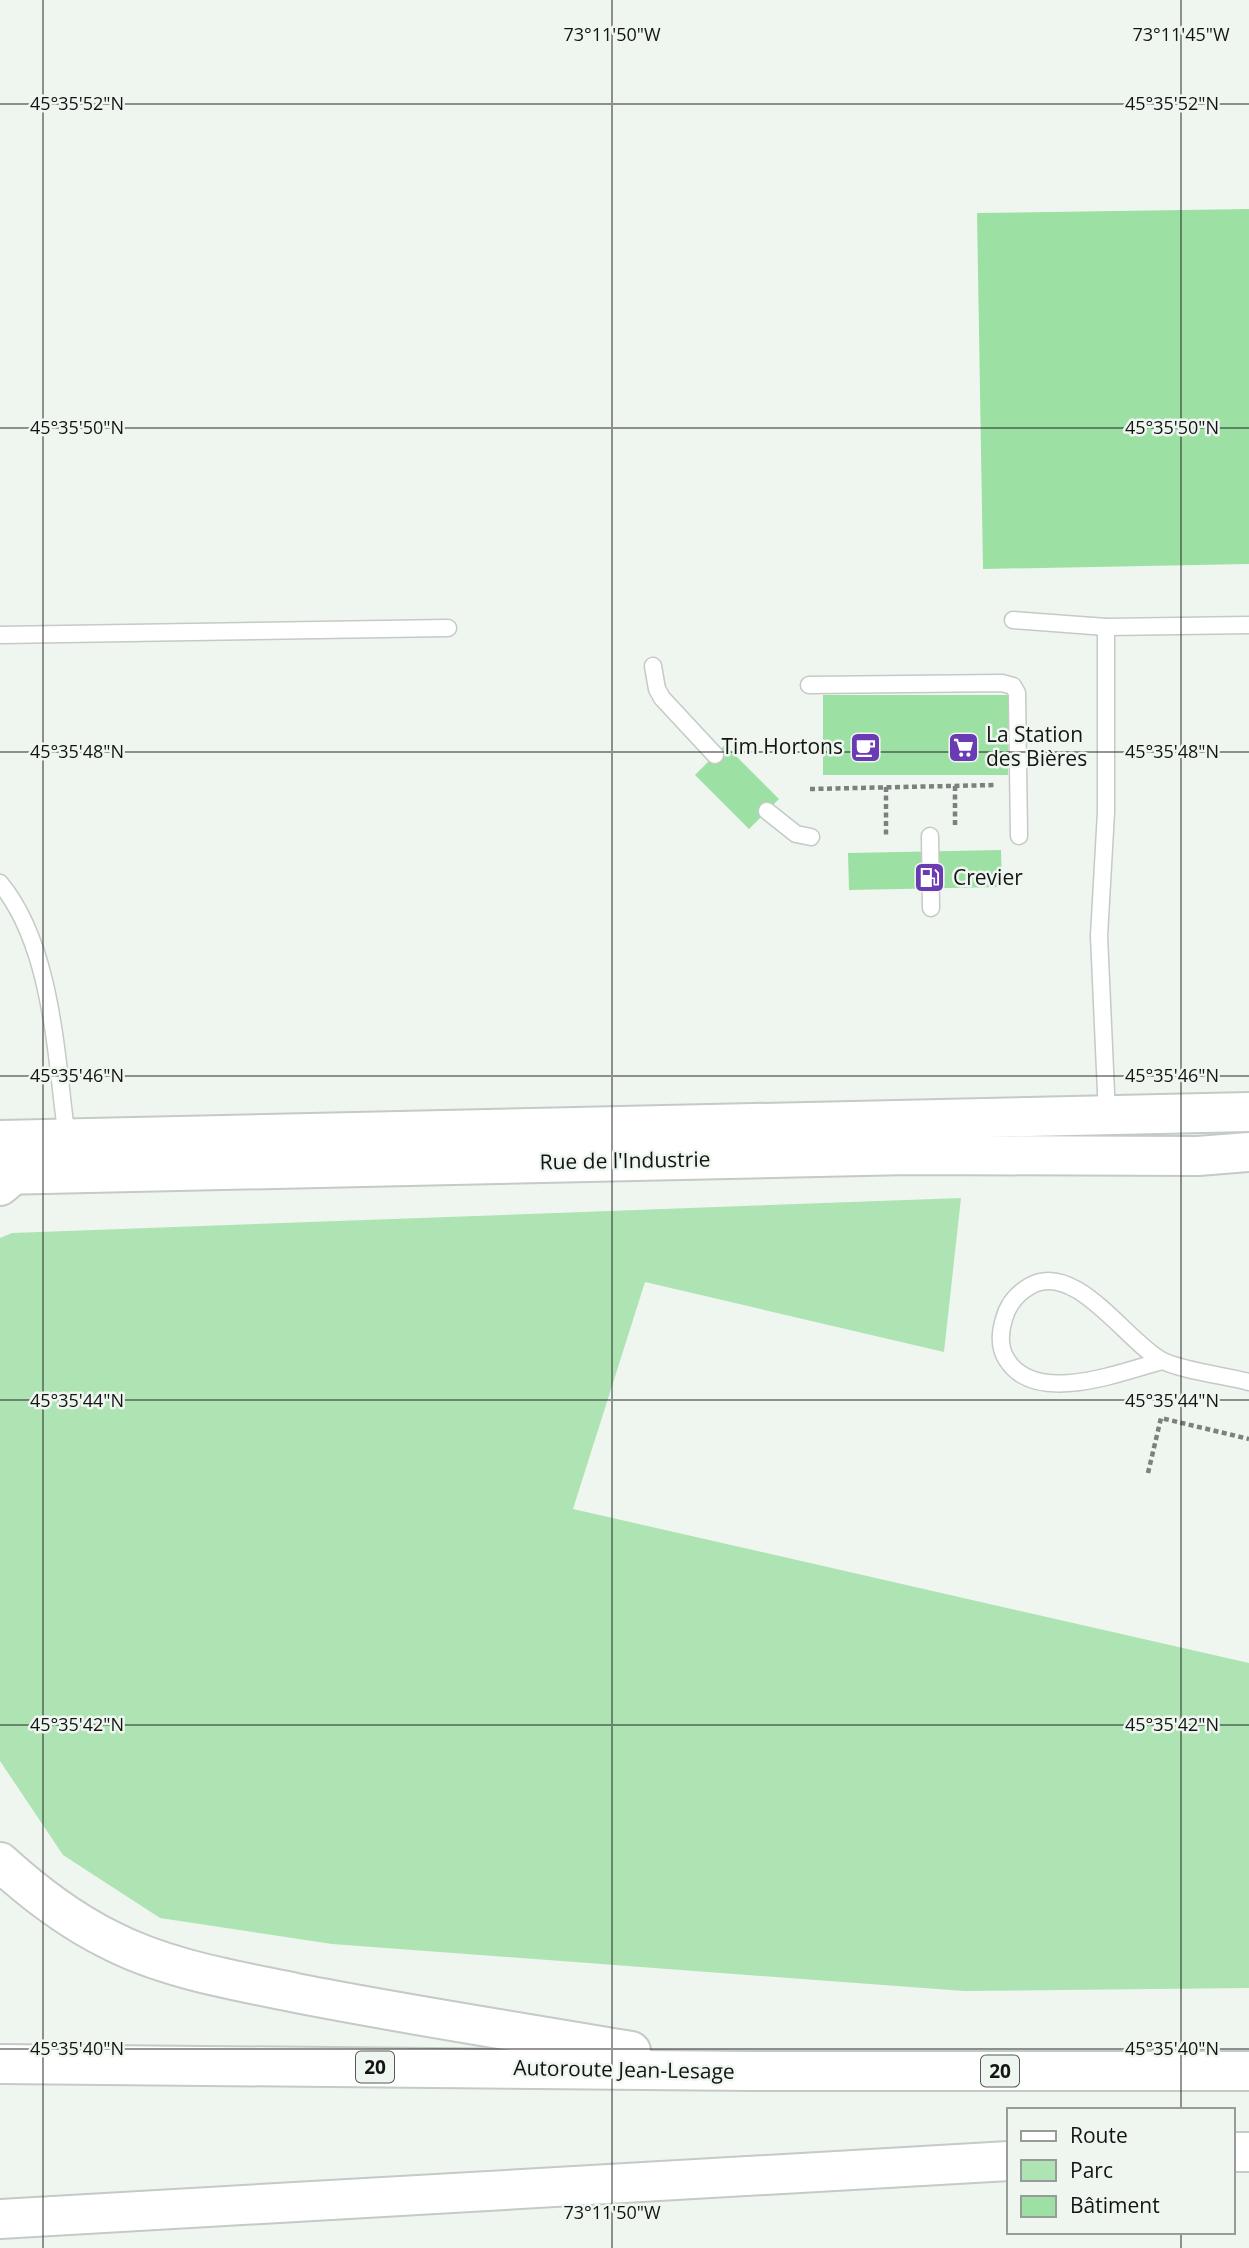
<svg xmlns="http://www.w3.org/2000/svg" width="1249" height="2248" font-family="'Open Sans',sans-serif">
<rect width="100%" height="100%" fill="#eff6f0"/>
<path fill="#aee4b3" d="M961,1198L944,1352L645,1282L573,1509L1249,1663V1988L964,1991L332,1944L160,1918L63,1855L0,1761V1238L12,1233Z"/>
<g fill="#9ce1a3">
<path d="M1249,209V564L983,569L977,213Z"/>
<rect x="823" y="695" width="185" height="80"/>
<path d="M725,745L779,799L749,829L695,775Z"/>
<path d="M1001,850L1002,887L849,890L848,853Z"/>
</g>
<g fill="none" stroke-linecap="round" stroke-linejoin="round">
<defs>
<g id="lane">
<path d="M1013,620L1106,627L1249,625"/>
<path d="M1106,627V812L1099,936L1107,1115"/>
<path d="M0,635L448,628"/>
<path d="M653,666L657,689L662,698L715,755"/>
<path d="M809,685L1002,683L1013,686L1017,693L1019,836"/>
<path d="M767,811L796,834L811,837"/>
<path d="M930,836L931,908"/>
<path d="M0,883C53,947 56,1059 67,1139"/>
<path d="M1162,1361C1121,1372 1036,1406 1007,1360C999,1348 1000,1332 1004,1319C1008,1304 1016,1294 1030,1286C1075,1260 1126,1341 1161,1360C1179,1370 1227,1376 1249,1382"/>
</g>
<g id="secondary">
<path d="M0,1140L1249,1112"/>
<path d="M0,1175L909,1155L1198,1156L1249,1152"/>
</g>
<g id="highway">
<path d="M0,1186L13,1175"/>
<path d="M0,1862C33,1892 68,1919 108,1939C165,1969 234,1980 296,1993C408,2015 520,2032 631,2051"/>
<path d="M0,2064L751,2071H1249"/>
<path d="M1233,2152H1249"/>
<path d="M0,2219L1009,2161"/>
</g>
</defs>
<use href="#lane" stroke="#c4cac5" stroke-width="19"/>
<use href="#secondary" stroke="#c4cac5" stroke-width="42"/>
<use href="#highway" stroke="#c4cac5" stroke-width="42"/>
<g stroke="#7c817d" stroke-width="4.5" stroke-dasharray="5 3.5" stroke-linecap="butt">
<path d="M955,786V827"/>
<path d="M886,787V837"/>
<path d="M810,789L995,785"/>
<path d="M1148,1473L1161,1418L1249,1439"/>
</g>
<use href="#lane" stroke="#fff" stroke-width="16"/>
<use href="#secondary" stroke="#fff" stroke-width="38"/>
<use href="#highway" stroke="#fff" stroke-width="38"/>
</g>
<path fill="none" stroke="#131513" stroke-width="2" stroke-opacity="0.45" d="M43,0V2248M612,0V2248M1181,0V2110M0,104H1249M0,428H1249M0,752H1249M0,1076H1249M0,1400H1249M0,1725H1249M0,2049H1249M1181,2232V2248"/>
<defs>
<symbol id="cafe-square" viewBox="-11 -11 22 22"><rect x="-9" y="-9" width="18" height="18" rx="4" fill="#6a3bb3" stroke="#eff6f0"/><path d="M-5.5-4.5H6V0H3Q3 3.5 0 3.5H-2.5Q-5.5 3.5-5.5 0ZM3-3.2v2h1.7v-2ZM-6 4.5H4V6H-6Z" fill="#fff"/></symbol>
<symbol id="supermarket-square" viewBox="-11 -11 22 22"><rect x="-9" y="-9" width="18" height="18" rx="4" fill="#6a3bb3" stroke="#eff6f0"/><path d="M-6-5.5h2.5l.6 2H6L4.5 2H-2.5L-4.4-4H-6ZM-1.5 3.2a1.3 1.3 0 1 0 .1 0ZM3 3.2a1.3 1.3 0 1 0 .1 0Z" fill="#fff"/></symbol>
<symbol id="fuel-square" viewBox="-11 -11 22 22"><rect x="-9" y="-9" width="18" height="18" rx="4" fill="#6a3bb3" stroke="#eff6f0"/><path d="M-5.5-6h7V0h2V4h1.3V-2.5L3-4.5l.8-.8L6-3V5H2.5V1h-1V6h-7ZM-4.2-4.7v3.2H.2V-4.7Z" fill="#fff"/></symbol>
</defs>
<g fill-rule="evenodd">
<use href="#cafe-square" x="848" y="730" width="35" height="35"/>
<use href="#supermarket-square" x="946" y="730" width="35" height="35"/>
<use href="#fuel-square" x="912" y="860" width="35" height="35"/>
</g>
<g text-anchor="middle" stroke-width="5" stroke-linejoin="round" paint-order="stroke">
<g fill="#eff6f0" stroke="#555855" stroke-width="2">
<rect x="356" y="2051.5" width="38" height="31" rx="5"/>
<rect x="981" y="2055.5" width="38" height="31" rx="5"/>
</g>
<g font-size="19" font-weight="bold" fill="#131513">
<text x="375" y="2074">20</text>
<text x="1000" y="2078">20</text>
</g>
<g font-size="21" fill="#131513" stroke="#eff6f0" text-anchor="start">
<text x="986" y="742">La Station<tspan x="986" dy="24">des Bières</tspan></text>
<text x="843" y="754" text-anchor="end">Tim Hortons</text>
<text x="953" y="885">Crevier</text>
</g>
<g font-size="21" fill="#131513" stroke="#eff6f0">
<text transform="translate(625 1161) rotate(-1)" y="7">Rue de l'Industrie</text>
<text transform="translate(624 2070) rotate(1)" y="7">Autoroute Jean-Lesage</text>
</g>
</g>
<g font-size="18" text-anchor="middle" fill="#131513" stroke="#eff6f0" stroke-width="5" stroke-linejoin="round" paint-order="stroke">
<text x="612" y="41">73°11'50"W</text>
<text x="1181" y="41">73°11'45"W</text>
<text x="77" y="110">45°35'52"N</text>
<text x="1172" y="110">45°35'52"N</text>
<text x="77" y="434">45°35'50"N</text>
<text x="1172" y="434">45°35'50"N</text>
<text x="77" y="758">45°35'48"N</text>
<text x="1172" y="758">45°35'48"N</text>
<text x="77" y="1082">45°35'46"N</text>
<text x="1172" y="1082">45°35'46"N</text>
<text x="77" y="1407">45°35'44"N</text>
<text x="1172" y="1407">45°35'44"N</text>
<text x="77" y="1731">45°35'42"N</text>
<text x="1172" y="1731">45°35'42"N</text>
<text x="77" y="2055">45°35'40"N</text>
<text x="1172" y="2055">45°35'40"N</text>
<text x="612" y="2219">73°11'50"W</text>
</g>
<rect x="1007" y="2108" width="228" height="126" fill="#eff6f0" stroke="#979c98" stroke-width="2"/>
<rect x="1021" y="2131" width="35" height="10" fill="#ffffff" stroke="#979c98" stroke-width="2"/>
<text x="1070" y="2143" font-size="21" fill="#131513">Route</text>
<rect x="1021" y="2160" width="35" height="21" fill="#aee4b3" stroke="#979c98" stroke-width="2"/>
<text x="1070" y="2178" font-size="21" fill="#131513">Parc</text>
<rect x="1021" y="2196" width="35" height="21" fill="#9ce1a3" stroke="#979c98" stroke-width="2"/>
<text x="1070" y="2213" font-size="21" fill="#131513">Bâtiment</text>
</svg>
